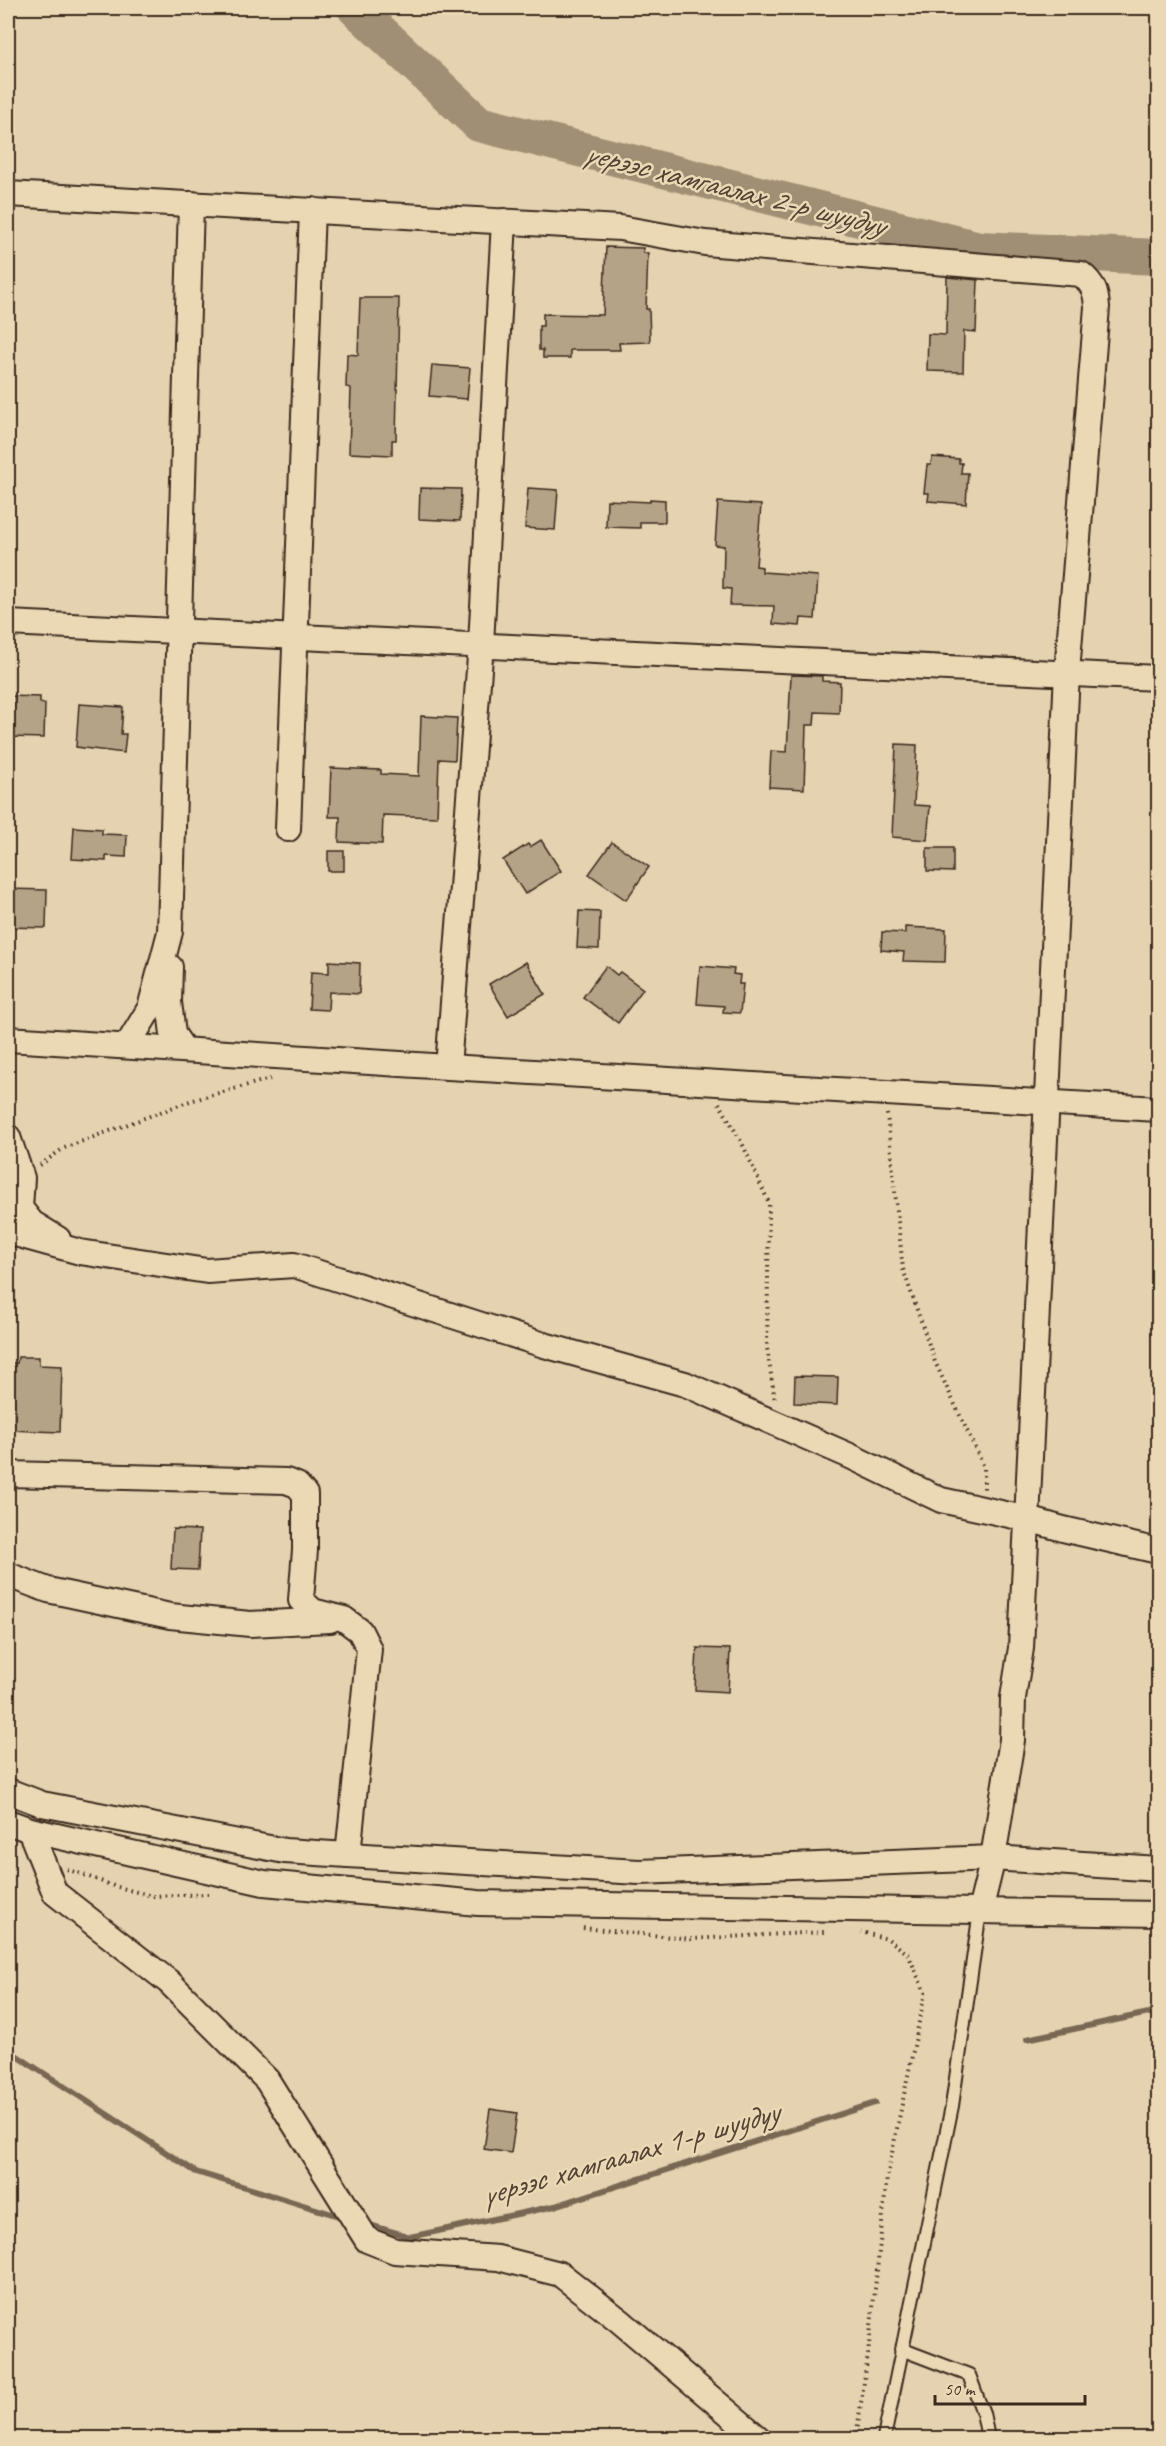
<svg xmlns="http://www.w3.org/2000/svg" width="1166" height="2446" font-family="Caveat,sans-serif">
<rect width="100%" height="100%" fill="#e4d2b0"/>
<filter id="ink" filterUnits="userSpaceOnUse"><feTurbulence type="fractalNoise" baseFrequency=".0167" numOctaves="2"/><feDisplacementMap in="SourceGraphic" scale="12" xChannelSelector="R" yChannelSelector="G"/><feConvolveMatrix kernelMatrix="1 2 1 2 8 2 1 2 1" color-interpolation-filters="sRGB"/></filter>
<g filter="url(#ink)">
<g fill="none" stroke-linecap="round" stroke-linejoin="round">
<g stroke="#786752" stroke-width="6">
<path d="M1027,2039L1158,2011"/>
<path d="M8,2050L196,2172L345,2218"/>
<path d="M366,2224L410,2237L555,2206L875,2103"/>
</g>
<path stroke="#a18f75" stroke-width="36" d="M355,8L479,124L979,249L1158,257"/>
</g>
<g fill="#b5a387" stroke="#3b2a1e" stroke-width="1.5">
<path d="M606,247L643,248V253H648L646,309H649L650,342L619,343L620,350H570V358H543V350H539V326H543V314L603,315Z"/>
<path d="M947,277L978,280L976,332L964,331L963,372L927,371L928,334L946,335Z"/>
<path d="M360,298H399L396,440H392V455L349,453L351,388L346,387L347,354L358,355Z"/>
<path d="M432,365L470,368L467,399L429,396Z"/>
<path d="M932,457L959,459V463H962L961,473H968L966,504L928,501L929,493H924L927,465H931Z"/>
<path d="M420,488L461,489L460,521L419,519Z"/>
<path d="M528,488L558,490L555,530L525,528Z"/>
<path d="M650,499L665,500V522H640V528L606,527L607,500L650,502Z"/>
<path d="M718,502L761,505L756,566L762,567V572L818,576L815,619L801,618L800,626L773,624L774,606L730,605L731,589L723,588L724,546L715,545Z"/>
<path d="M791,675L822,676V681L840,682L839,713L815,712L814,725H806L804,789L769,787L771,751L787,752Z"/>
<path d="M9,696L40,697V703L45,704L44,738L8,737Z"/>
<path d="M79,704L123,707L121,734H126L124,753L76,747Z"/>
<path d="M421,716L457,718L455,760L439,759L437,817L383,815L382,844L339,842L340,817H329L331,768L381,770V774L419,776Z"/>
<path d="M896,744L917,745L914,805L930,806L927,840L892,837Z"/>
<path d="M74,827L102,829V834L127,835L126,857L106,856V861L72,859Z"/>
<path d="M541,840L561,871L525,894L503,860L528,844L530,847Z"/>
<path d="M612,842L649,867L626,900L589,874Z"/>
<path d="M927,848H953V872L927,871Z"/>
<rect x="328" y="851" width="16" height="20"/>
<path d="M8,889L47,890L46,928L8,927Z"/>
<path d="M579,911L600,912L599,949L577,948Z"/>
<path d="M905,927L946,929L945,962L903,961L904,952L881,950L882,932L905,933Z"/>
<path d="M329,961L360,963L359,994L329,992L328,1010L309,1009L311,972L329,973Z"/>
<path d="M526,962L545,994L508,1016L489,984Z"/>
<path d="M606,966L617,975L620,972L643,989L618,1023L583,997Z"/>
<path d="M700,966L734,969L733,974L740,975L739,984H743L740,1013L723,1012L724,1006L697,1004Z"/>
<path d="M18,1357H39V1365L62,1366L60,1432L8,1430V1363H17Z"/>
<path d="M795,1376L838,1377L837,1405L794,1403Z"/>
<path d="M173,1529L200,1530L198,1570L171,1569Z"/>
<path d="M697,1648L730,1649L728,1692L695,1690Z"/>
<path d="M490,2109L517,2113L511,2153L484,2149Z"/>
</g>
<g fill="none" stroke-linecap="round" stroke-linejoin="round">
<defs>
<g id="lane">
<path d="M901,2349L969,2375L983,2413L988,2438"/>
<path d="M884,2438L952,2106L980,1911"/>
</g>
<g id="street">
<path d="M8,194L620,228L705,243L1081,274C1093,284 1096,291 1097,307L1067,672L1021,1648L1013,1698L1012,1740L993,1858L980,1911"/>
<path d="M8,623L1158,678"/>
<path d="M288,829L312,210"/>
<path d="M170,967L169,1002L173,1034L184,1050"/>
<path d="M8,1039L448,1067L1158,1109"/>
<path d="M127,1046L150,1008L170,932L191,204"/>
<path d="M448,1067L481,644L504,221"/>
<path d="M8,1137L22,1178L20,1208L32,1223L58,1239"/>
<path d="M8,1232L80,1252L207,1271L294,1265L544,1345L685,1384L850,1456L941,1500L1028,1519L1063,1529L1158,1551"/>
<path d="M8,1474L286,1481L297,1485L305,1494V1550L301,1600L313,1611L344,1619L360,1631L369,1649L348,1855"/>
<path d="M8,1575L48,1590L170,1616L250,1624L330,1620"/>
<path d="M8,1791L42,1804L285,1851L348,1855L639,1872L993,1858L1158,1869"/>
<path d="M8,1822L30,1830L264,1883L478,1903L1158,1914"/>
<path d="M30,1830L55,1893L169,1982L267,2080L367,2240L395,2251L498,2258L560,2274L620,2321L758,2438"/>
</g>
</defs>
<use href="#lane" stroke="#3b2a1e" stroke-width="16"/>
<use href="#street" stroke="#3b2a1e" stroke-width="28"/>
<g stroke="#3b2a1e" stroke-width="4" stroke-dasharray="1.5 4.5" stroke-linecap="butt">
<path d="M719,1103L742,1143L769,1203L767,1348L775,1401"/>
<path d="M887,1114L903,1269L935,1362L984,1467V1489"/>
<path d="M40,1165L64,1148L190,1101L270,1079"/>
<path d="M67,1869L114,1886L152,1896L208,1894"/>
<path d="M583,1928L691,1939L824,1932"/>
<path d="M856,2438L868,2354L887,2177L925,1993L908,1954L888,1939L861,1932"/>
</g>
<use href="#lane" stroke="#ebd9b6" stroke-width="12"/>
<use href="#street" stroke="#ebd9b6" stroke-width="24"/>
</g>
</g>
<g text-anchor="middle" stroke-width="5" stroke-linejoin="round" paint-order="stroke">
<g font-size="32" font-style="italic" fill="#544334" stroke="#ebd9b6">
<text transform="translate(734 188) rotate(14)" y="11">үерээс хамгаалах 2-р шуудуу</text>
<text transform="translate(629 2153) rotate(-16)" y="11">үерээс хамгаалах 1-р шуудуу</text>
</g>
</g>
<rect width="1166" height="2446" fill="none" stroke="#ebd9b6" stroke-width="30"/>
<rect x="15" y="15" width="1136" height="2416" fill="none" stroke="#3b2a1e" stroke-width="2" filter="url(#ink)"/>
<path d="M935 2395v9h150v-9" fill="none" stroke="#3b2a1e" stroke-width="3"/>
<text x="944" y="2395" font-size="18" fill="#3b2a1e" stroke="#ebd9b6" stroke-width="4.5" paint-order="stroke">50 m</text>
</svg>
